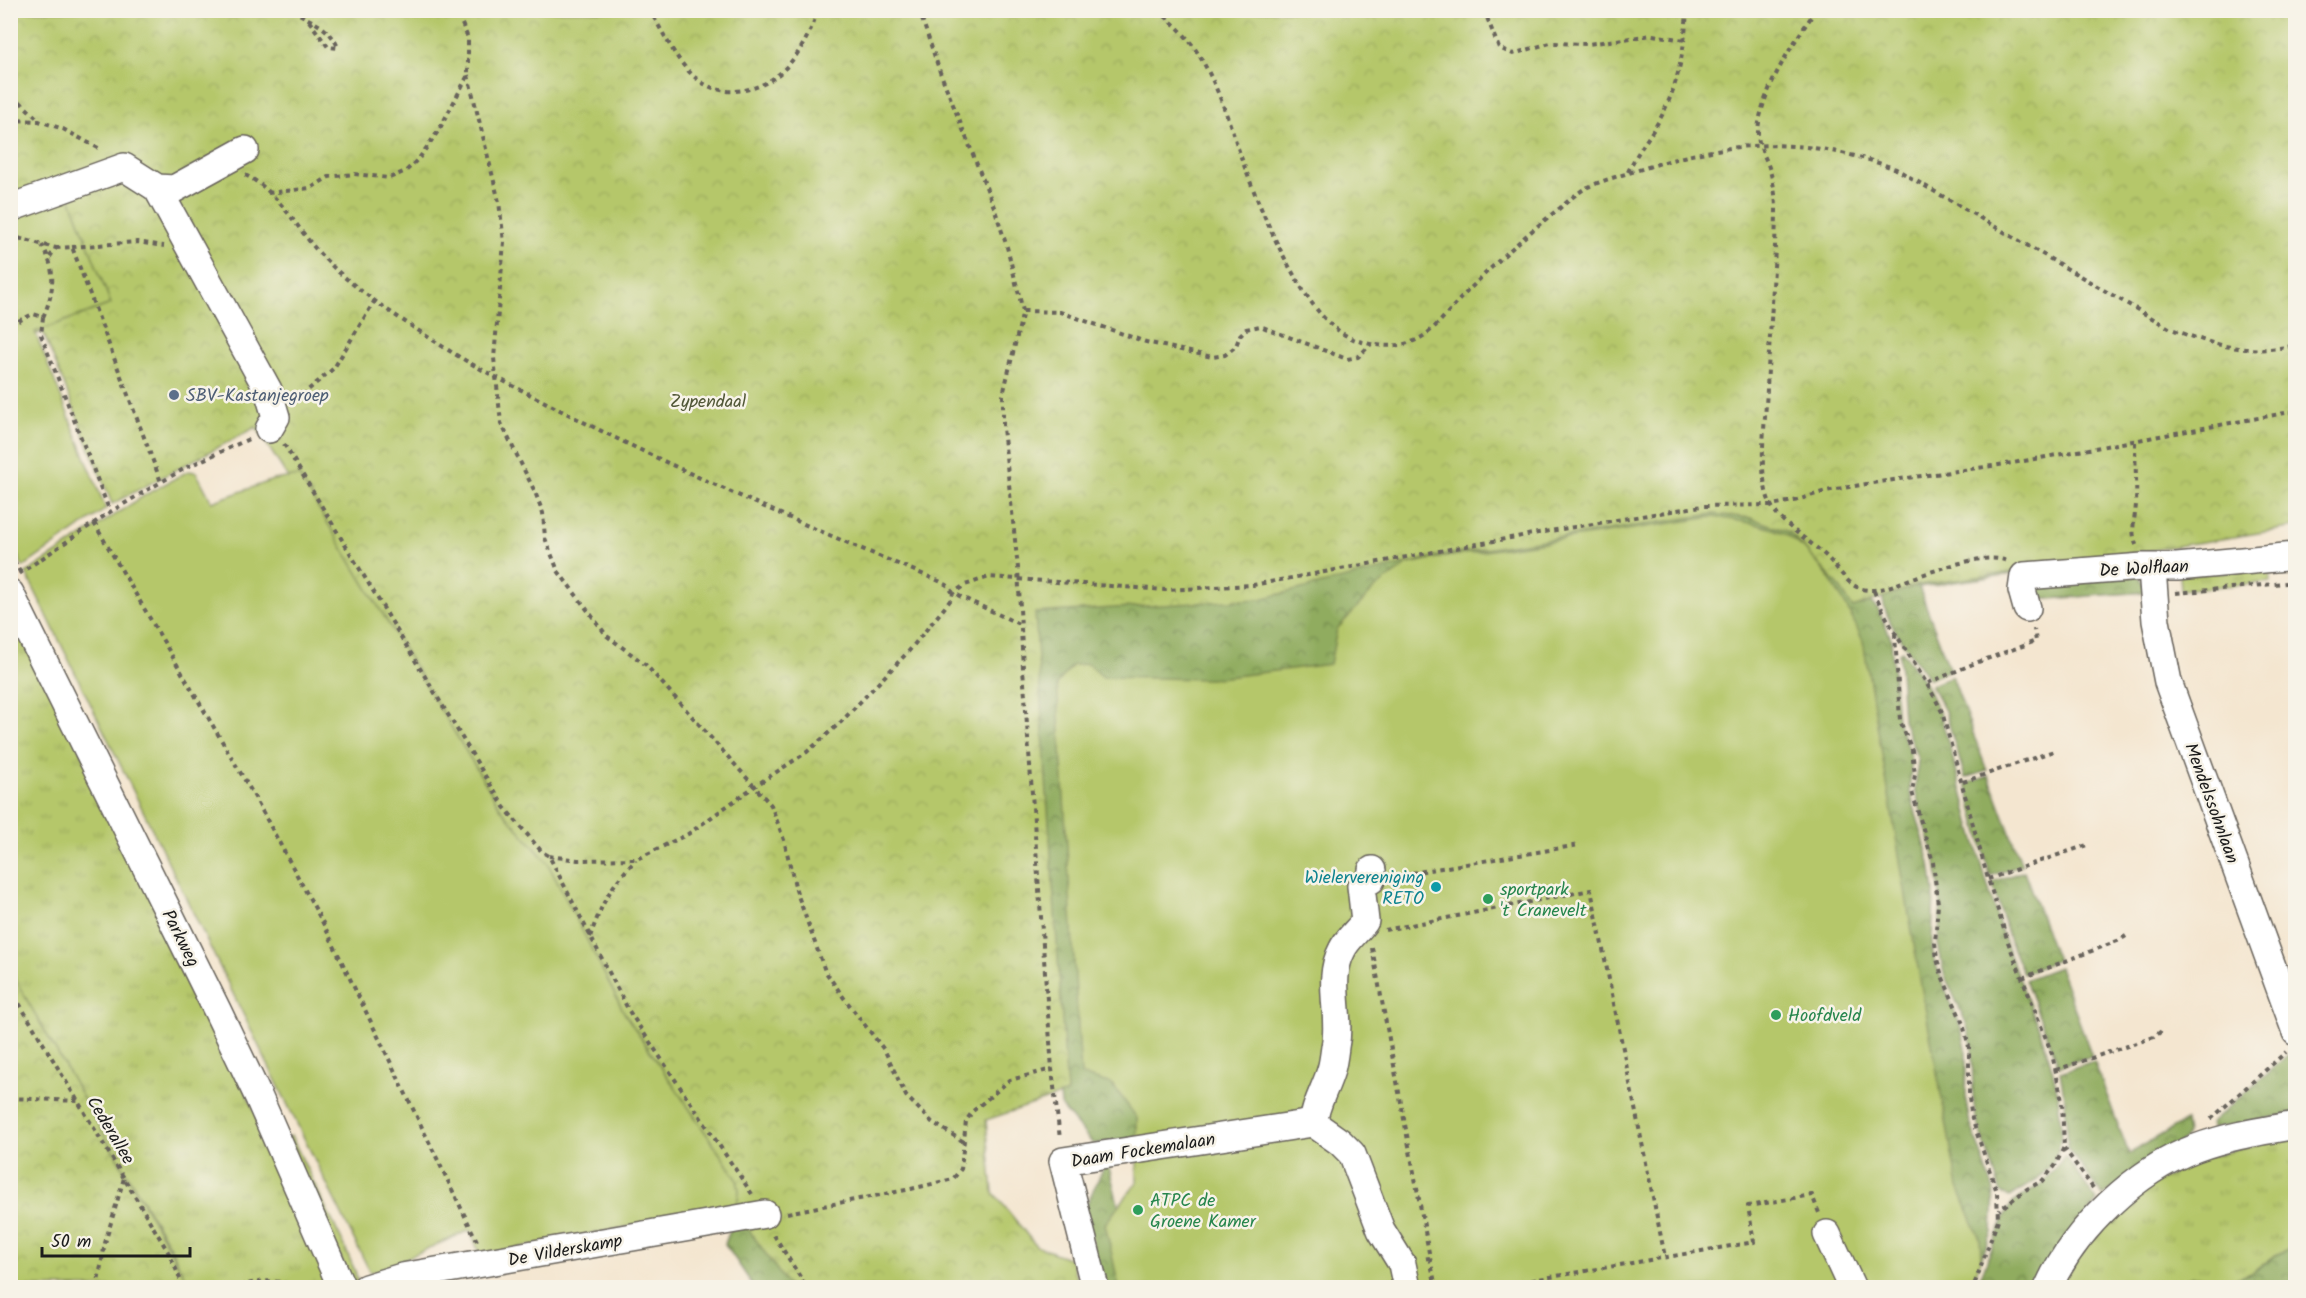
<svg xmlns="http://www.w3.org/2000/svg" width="2306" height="1298" font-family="Kalam,sans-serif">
<defs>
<pattern id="grass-tufts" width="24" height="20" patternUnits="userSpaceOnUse" patternTransform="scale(1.5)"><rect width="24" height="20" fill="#b5c76b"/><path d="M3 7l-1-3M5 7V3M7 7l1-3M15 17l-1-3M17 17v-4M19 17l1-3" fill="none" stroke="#9baa5c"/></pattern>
<pattern id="forest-crowns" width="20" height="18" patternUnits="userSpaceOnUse" patternTransform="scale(1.5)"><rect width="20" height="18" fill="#90ac5f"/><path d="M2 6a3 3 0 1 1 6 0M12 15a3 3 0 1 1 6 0" fill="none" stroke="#758b4e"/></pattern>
<pattern id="park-crowns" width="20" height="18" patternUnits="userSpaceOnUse" patternTransform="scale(1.5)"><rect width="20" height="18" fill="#b5c76b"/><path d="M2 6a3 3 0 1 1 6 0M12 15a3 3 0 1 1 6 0" fill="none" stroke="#9baa5c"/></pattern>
</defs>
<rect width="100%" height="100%" fill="#f7f3e8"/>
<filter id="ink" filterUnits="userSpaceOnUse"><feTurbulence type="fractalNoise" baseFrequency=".0167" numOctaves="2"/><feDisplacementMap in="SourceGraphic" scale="12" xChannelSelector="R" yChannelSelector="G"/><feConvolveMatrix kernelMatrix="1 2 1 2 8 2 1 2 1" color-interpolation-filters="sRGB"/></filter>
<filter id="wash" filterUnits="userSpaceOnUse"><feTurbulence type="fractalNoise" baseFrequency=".008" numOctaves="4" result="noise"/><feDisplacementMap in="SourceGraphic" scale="24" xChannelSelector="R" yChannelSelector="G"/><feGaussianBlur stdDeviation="1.35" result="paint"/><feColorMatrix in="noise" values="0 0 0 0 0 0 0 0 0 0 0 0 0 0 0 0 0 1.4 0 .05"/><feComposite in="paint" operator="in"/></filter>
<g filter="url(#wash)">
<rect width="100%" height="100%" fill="#f4e6d0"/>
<g fill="url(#grass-tufts)" stroke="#687244" stroke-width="1.5">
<path d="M2270,569L2271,582L2181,590L2180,575Z"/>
<path d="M10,607L211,1014L333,1287H189L173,1252L11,978Z"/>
<path d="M2295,1135V1248L2276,1255L2252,1273L2235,1279L2192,1277L2167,1288H2059L2087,1244L2142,1191L2196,1160Z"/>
<path d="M291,1136L343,1243L355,1271L358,1283L353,1285L286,1139Z"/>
</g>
<g fill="url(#forest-crowns)" stroke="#56643e" stroke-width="1.5">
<path d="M1702,511L1767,512L1878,609L1891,638L1897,721L1909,751L1911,761L1910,792L1930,863L1934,892L1932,943L1934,960L1960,1025L1966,1047V1100L1969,1119L1994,1191L1992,1233L1981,1260L1927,1287L1292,1119L1093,1144L1061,1106L1040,828L1028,586L1538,537Z"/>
<path d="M2003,562L2014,574L1919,587L1950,670L1929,679C1915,659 1881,619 1883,595Z"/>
<path d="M2137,573L2146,592L2035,600L2033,584Z"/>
<path d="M1902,651L1924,681L1940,714C1963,789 1980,867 2005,942C2025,1000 2056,1053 2060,1116C2061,1126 2062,1137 2059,1147C2053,1171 2030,1186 2009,1197L2001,1193L1976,1118L1973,1099L1972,1045L1966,1023L1944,974L1938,944L1941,904L1936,862L1915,791L1918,760L1903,720L1899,653Z"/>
<path d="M1952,676L1987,771L1965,778L1945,711L1931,685Z"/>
<path d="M1989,776L2022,865L1990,876L1966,784Z"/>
<path d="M2024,871L2057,960L2023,974L2010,942L1992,882Z"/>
<path d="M2059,967L2092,1056L2059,1066L2025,980Z"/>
<path d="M2293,1050L2296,1058L2295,1113L2212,1129L2210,1124Z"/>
<path d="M2094,1061L2129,1154L2185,1121L2187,1134L2185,1139L2103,1196L2068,1148L2065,1102L2060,1072Z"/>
<path d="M2065,1156L2097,1201L2036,1287L1976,1288L2005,1215L2012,1203L2043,1183Z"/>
<path d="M1107,1160L1139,1287H1102L1085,1208Z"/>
<path d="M756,1221L803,1287H754L725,1244L732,1225Z"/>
<path d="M2290,1248H2295V1287H2167L2192,1277L2235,1279L2252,1273L2276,1255Z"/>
</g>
<g fill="url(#park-crowns)" stroke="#687244" stroke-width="1.5">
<path d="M10,11H2295V527L2041,568L1918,585L1853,608L1838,585L1789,532L1751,518L1713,514L1438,556L1260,599L1035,613L1067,1093L986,1120L993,1192L1036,1246L1071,1259L1079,1287H789L735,1210L313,501L287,476L256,427L112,504L43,332L11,343Z"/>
<path d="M10,972H11L191,1287H11Z"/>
</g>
<g fill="#b5c76b" stroke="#687244" stroke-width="1.5">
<path d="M68,192L111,304L35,332L106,509L23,567L11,541V213Z"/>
<path d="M188,471L196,472L212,502L273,480L299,476L501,809L547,862L625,1014L737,1179L739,1191L737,1206L480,1255L470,1230L377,1271L370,1272L26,573L145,495Z"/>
<path d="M1712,517C1734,520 1769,524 1788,536C1824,561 1846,603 1863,641L1919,974L1958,1187L1980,1239L1981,1260L1971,1287H1119L1105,1224L1137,1182V1118L1112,1084L1081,1075L1057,684L1073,665L1088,664L1103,677L1210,679L1330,664L1337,629L1374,589L1408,564L1438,558Z"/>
</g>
</g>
<g filter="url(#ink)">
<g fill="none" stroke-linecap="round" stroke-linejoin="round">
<defs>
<g id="minor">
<path d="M157,188L268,390L276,417L269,429"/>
<path d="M10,208L124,167L157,188L174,189L245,150"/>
<path d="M2152,569L2156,621L2168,682L2296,1032"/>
<path d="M10,593L217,1010L259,1098L342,1288"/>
<path d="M2027,608L2022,590L2024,576L2143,567H2177L2296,556"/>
<path d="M1313,1123C1316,1102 1325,1090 1331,1070C1333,1063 1334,1055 1335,1047C1342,1016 1326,980 1342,950C1347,939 1358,931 1365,921L1361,886L1371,880L1372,870"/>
<path d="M1313,1123L1340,1142L1352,1154L1381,1230L1402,1264L1407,1288"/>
<path d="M1827,1234L1852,1288"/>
<path d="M366,1288L402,1277L765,1214"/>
<path d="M1095,1288L1063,1161L1313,1123"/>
<path d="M2048,1288C2074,1229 2136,1170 2196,1148C2228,1136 2262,1131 2296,1125"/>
</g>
</defs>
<use href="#minor" stroke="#68635b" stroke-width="30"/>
<g stroke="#68635b" stroke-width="4" stroke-dasharray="4.5 4.5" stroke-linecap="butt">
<path d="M292,10C310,21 331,27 338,48L328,47L309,21"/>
<path d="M649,10C664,32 675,61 696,78C706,87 721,92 735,91C780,89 805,50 818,10"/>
<path d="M919,10L940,72L994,207L1007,247L1023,311L1003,395V428L1018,568L1023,669L1052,1069L1060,1139"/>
<path d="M1158,10C1168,19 1179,28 1187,38C1213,70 1228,118 1241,157C1258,204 1278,251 1305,293C1318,313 1334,332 1356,340C1376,347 1401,349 1420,338C1434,331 1451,308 1463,296C1493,265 1525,235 1560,208C1568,201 1578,192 1588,187C1606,179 1626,174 1645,168C1735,139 1806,136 1896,169L2169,328C2213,345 2248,356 2296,345"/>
<path d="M1484,10L1499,48L1513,54L1550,43L1588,44L1652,35L1685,40"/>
<path d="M1816,10C1793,43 1760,92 1758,132C1757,146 1767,158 1770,171C1774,184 1776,198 1776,211C1775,270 1770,329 1767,388C1766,420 1756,475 1771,505C1780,524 1811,541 1827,557C1847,578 1852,596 1885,588C1914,579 1983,548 2009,562"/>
<path d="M468,75L499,202L504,242L494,358L501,423L535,492L543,513L545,538L558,571L607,636L646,665L771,805L784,840L796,890L825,971L844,998L885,1051L906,1096L932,1122L964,1142"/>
<path d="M10,87L16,98L39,120"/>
<path d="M10,120L39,121L63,129L102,150"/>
<path d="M1628,172C1638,149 1656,130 1666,107C1680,77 1685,43 1687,10"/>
<path d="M245,175C279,191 298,231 323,257C356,291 399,318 439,344C476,369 519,388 558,409C682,473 811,528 939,581L947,585L953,593L1021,625"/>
<path d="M268,193L311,188L329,177L354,174L389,178L406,171L420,157L439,130L468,75V38L456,10"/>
<path d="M10,236L56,248L49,258"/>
<path d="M72,247L137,242L164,246"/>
<path d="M56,248L72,247L161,482L187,467L251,438"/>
<path d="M1023,311L1060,312L1146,342L1212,357L1225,355L1236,346L1240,335L1246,329L1260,326L1347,359L1358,357L1371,344"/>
<path d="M43,317L41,335L110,512"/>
<path d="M10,325L33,314L43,317C55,291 56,269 42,245"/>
<path d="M295,401L334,368L375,300"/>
<path d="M2135,442C2135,463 2137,484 2136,504C2135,520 2130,531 2137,547"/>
<path d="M284,444L504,807L542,852L549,856L629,1011L752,1194"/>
<path d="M94,523L253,794L324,925L477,1241"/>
<path d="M10,553L21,574"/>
<path d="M19,574L110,512L161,482"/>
<path d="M1874,591C1891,634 1922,670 1942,712L1988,879L2008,942L2052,1054L2062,1101L2064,1147L2055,1166L2042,1181L2027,1189L1999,1210"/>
<path d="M2176,593L2296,582"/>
<path d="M1895,634L1900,721L1912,750L1915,775L1912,792L1933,862L1938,904L1935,943L1937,959L1942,976L1963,1024L1969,1047V1098L1972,1119L1997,1192L1998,1220L1973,1288"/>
<path d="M1928,683L1973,664L2036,641L2034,629"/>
<path d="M1963,782L2054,751"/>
<path d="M549,856L578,860L637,859L688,834L755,786L807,752L841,722L908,652L945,607L952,598L953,593L965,585L989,577L1165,590L1253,585L1538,533L1702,506L1771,505L1794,501L1826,491L1872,483L2013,463L2296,411"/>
<path d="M1394,876L1579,845"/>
<path d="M1988,879L2090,844"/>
<path d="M1385,930L1591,890L1665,1257"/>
<path d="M590,937C602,903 610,886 636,860"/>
<path d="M1372,948L1430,1258L1423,1259"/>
<path d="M2022,978L2120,940L2126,936"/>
<path d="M10,988L170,1255L184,1288"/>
<path d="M2056,1070L2154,1037L2164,1029"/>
<path d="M10,1098L78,1101"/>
<path d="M2211,1119L2286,1052"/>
<path d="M2064,1148L2093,1188"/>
<path d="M787,1213L911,1189L953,1179L961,1169L966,1121L973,1111L1010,1080L1052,1069"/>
<path d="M774,1235L807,1288"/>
<path d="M1430,1258L1436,1288"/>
<path d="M97,1288L105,1243L124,1178"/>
<path d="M231,1288C260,1280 276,1278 305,1288"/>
<path d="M1487,1288L1754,1242L1748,1206L1812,1195L1819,1213"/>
</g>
<use href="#minor" stroke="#fff" stroke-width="27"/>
</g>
</g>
<circle fill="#5c6f8a" stroke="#f7f3e8" stroke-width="2" cx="174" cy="395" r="6"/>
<circle fill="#0f9aa8" stroke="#f7f3e8" stroke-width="2" cx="1436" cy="887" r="6"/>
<g fill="#2e9e5b" stroke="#f7f3e8" stroke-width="2">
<circle cx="1488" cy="899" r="6"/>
<circle cx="1776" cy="1015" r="6"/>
<circle cx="1138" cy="1210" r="6"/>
</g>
<g text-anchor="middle" stroke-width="5" stroke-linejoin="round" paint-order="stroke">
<g font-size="18" fill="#4e5e75" stroke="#f7f3e8" text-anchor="start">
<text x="186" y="401">SBV-Kastanjegroep</text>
</g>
<g font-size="18" fill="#525838" stroke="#f7f3e8">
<text x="708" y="407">Zypendaal</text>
</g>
<g font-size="18" fill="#1c1c1c" stroke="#f7f3e8">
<text transform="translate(2144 568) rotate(-3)" y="6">De Wolflaan</text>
<text transform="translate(2212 803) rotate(70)" y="6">Mendelssohnlaan</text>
<text transform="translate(181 938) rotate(63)" y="6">Parkweg</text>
<text transform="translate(111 1130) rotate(59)" y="6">Cederallee</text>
<text transform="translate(1143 1150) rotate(-9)" y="6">Daam Fockemalaan</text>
<text transform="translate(565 1250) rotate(-10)" y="6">De Vilderskamp</text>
</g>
<g font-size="18" fill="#0d838f" stroke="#f7f3e8" text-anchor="end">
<text x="1424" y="883">Wielervereniging<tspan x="1424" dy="21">RETO</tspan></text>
</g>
<g font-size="18" fill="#27864d" stroke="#f7f3e8" text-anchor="start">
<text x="1500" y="895">sportpark<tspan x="1500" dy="21">'t Cranevelt</tspan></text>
<text x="1788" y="1021">Hoofdveld</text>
<text x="1150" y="1206">ATPC de<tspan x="1150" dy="21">Groene Kamer</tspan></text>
</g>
</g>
<rect width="2306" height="1298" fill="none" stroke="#f7f3e8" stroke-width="36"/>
<path d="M42 1247v9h148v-9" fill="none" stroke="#1c1c1c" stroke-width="3"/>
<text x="51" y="1247" font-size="18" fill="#1c1c1c" stroke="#f7f3e8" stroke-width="4.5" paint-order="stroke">50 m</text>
</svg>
